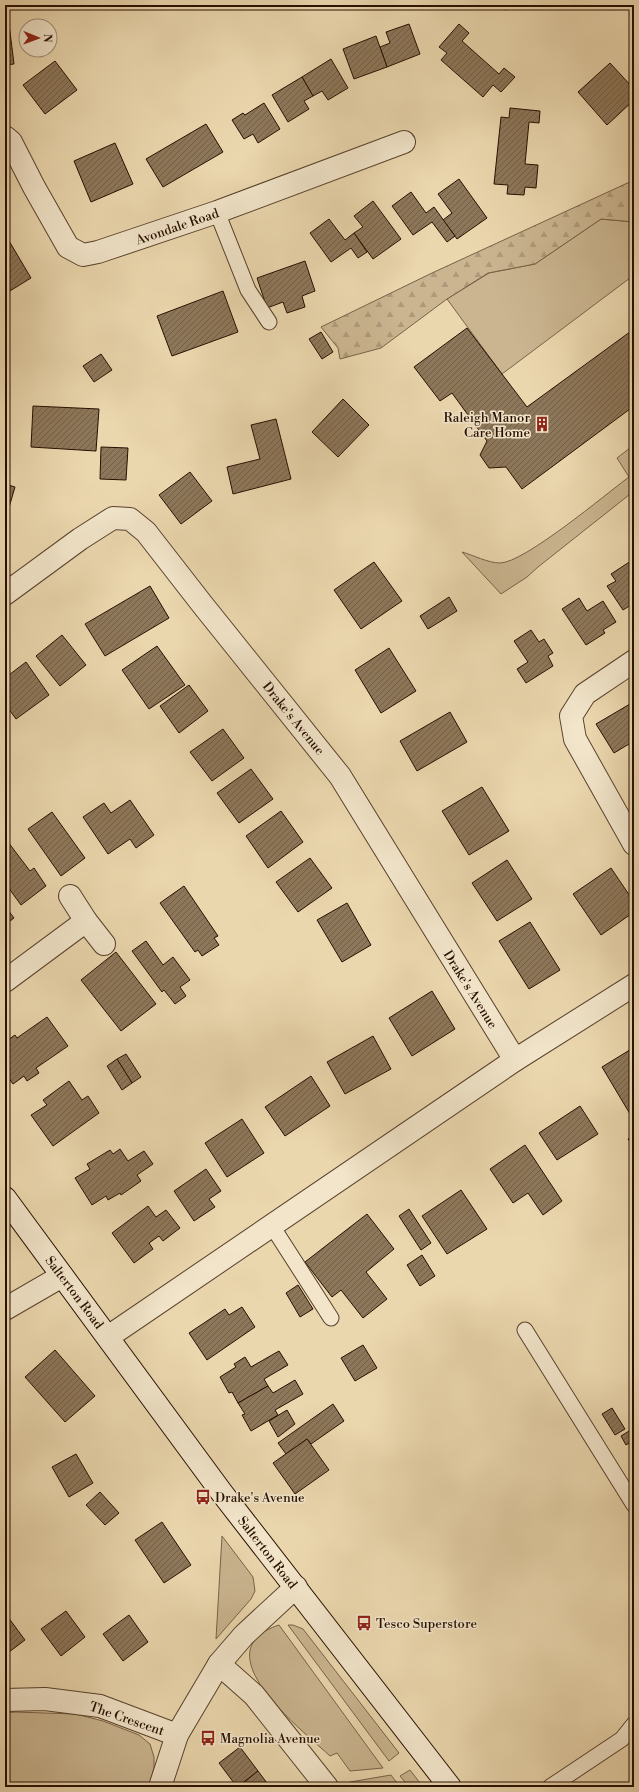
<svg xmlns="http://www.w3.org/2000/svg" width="639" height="1792" font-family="'Libre Bodoni',serif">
<defs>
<pattern id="forest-firs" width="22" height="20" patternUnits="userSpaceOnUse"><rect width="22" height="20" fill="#cab590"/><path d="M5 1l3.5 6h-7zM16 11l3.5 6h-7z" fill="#ae9a7a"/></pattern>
<pattern id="building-hatch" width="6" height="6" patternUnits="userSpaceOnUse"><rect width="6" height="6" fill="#8d775a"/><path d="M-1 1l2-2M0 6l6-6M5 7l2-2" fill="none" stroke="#736048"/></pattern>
</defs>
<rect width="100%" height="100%" fill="#ebd7ae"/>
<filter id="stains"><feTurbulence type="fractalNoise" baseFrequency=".005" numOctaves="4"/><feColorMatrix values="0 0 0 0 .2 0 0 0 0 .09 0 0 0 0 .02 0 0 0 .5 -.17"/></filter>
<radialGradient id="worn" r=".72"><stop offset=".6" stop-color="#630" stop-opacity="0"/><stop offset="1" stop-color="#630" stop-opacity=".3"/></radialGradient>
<g fill="#cab590" stroke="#786248">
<path d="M601,219L634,222V275L502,374L447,299L489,273L535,264Z"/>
<path d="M634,445V491L538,567L527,577L501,594L462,552C473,555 488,563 500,563C524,563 606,494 629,477L617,458Z"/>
<path d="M222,1536L253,1577L255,1591L251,1599L216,1639Z"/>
<path d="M279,1625L383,1768L350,1771L337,1753L330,1756C302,1730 200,1651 279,1625Z"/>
<path d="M288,1625H293L303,1629L399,1753L389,1761Z"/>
<path d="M15,1712L76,1714L103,1721L139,1735L150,1744L154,1757V1768L149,1787H5V1713Z"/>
<path d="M410,1770L423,1787H409L400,1776Z"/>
<path d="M391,1775L400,1787H353L350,1782Z"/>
</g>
<path fill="url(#forest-firs)" stroke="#786248" d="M634,180V222L601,219L535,264L488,273L447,299L381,348L340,359L338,348L321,327L432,273Z"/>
<g fill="url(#building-hatch)" stroke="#270f00">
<path d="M504,5H526V6L505,10Z"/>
<path d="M5,16H8L14,64L5,65Z"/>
<path d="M409,24L420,54L387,67L380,47L390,43L386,32Z"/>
<path d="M459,24L469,33L462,41L499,74L504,68L515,77L501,92L493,85L483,97L441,60L447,53L439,47Z"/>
<path d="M376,36L387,67L354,79L343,49Z"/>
<path d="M331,59L348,88L328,100L322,91L313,96L302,77Z"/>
<path d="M55,61L77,90L45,114L23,85Z"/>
<path d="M610,63L634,89V100L607,125L578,92Z"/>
<path d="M302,77L313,96L304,101L309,109L288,122L272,95Z"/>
<path d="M264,103L280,129L258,143L253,134L244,139L232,120L243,113L245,115Z"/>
<path d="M510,108L540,111L539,123L529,122L525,164L538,165L536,188L525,187L524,195L507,194L508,185L494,184L501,117L509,118Z"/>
<path d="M206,124L223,152L163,187L146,159Z"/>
<path d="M115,143L133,184L91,202L74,161Z"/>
<path d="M459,179L487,218L457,239L443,220L452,213L438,194Z"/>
<path d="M411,192L426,213L434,207L455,236L447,242L432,222L413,235L392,206Z"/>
<path d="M373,201L401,239L373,259L354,233L363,227L354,216Z"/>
<path d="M329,219L345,240L354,233L367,252L358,258L351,248L331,262L310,233Z"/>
<path d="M5,234L31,278L5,294Z"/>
<path d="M305,261L315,291L302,296L305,307L287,313L283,302L267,308L257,278Z"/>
<path d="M223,291L238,332L172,356L157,316Z"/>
<path d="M467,328L527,407L634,329V406L522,489L506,467L489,468L480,455L487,441L452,393L440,401L414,367Z"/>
<path d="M321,332L333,352L322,359L309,339Z"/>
<path d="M101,354L112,370L94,382L83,366Z"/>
<path d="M343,399L369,425L338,457L312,432Z"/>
<path d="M33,406L99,409L96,451L31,447Z"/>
<path d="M276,419L291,479L233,494L227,467L260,459L251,425Z"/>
<path d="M101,447L128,448L126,480L100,479Z"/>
<path d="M190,472L212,501L181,524L159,495Z"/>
<path d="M5,484L15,487L5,521Z"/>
<path d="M634,559V609L631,605L623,610L607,586L616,581L611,574Z"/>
<path d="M374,562L402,601L361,629L334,590Z"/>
<path d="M150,586L169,618L105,656L85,624Z"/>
<path d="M449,597L457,611L428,629L420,616Z"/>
<path d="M579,598L587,611L603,601L616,622L603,630L605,633L586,645L562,609Z"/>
<path d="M531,630L539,642L544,639L553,653L548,656L553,666L526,683L517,669L528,662L514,641Z"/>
<path d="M62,635L86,665L60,686L36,656Z"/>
<path d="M157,646L185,685L149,709L122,670Z"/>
<path d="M389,648L416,691L381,713L355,670Z"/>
<path d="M26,662L49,695L16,719L8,708L5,711V678Z"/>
<path d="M189,685L208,711L179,733L160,706Z"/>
<path d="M630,704L634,711V741L614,753L596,724Z"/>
<path d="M450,712L467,742L417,771L400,741Z"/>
<path d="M223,729L244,758L212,781L190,752Z"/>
<path d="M251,769L273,799L239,823L217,793Z"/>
<path d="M482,787L509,831L469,855L442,811Z"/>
<path d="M130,800L154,835L136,848L130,839L108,854L83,817L104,803L111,813Z"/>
<path d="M281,811L303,842L268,868L246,836Z"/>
<path d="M52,812L85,858L61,876L28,829Z"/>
<path d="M8,842L30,871L34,868L46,886L21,905L5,883V844Z"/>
<path d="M310,858L332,888L298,912L276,882Z"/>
<path d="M507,860L532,899L497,921L472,883Z"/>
<path d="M611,868L634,902V912L601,935L573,894Z"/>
<path d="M184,886L218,936L214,938L219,945L202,956L198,950L195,952L160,903Z"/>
<path d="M347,903L371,945L342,962L317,920Z"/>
<path d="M5,906L14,918L5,925Z"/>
<path d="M530,922L560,970L529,989L499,941Z"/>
<path d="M146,941L163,965L173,957L190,980L180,987L186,996L175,1004L164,990L162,992L132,951Z"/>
<path d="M116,952L156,1004L121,1031L81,980Z"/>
<path d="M432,991L455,1029L412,1056L389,1018Z"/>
<path d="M47,1017L68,1046L36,1068L39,1073L27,1081L24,1076L13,1084L5,1073L7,1069L5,1066V1042L15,1035L17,1038Z"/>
<path d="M373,1036L391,1069L345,1094L327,1062Z"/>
<path d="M633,1048L634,1050L633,1119L602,1067Z"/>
<path d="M126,1054L141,1077L132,1083L117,1059Z"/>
<path d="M117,1059L132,1083L122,1090L107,1066Z"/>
<path d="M311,1076L330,1106L285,1136L265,1107Z"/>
<path d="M69,1081L82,1100L88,1096L99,1113L53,1146L31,1115L47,1105L43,1100Z"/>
<path d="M580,1106L598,1134L557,1160L539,1133Z"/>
<path d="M242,1119L264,1153L227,1177L205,1143Z"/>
<path d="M634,1135V1148L628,1139Z"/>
<path d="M525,1145L562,1201L543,1215L528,1193L513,1203L490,1169Z"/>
<path d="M120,1149L128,1161L144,1151L153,1164L137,1175L141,1181L121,1195L120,1193L108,1200L106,1196L92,1205L75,1178L90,1169L87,1164L110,1150L113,1154Z"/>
<path d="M206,1169L221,1191L209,1199L215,1207L194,1221L174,1191Z"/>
<path d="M461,1190L487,1229L447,1254L422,1216Z"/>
<path d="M148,1206L156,1217L166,1210L180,1228L163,1241L159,1236L149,1243L153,1249L134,1263L112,1233Z"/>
<path d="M409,1209L431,1243L421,1250L399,1216Z"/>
<path d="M367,1214L394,1249L366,1272L387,1299L363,1318L341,1290L332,1297L305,1262Z"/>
<path d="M422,1255L435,1276L420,1286L407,1265Z"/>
<path d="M298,1285L313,1309L300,1317L286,1293Z"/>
<path d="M242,1307L255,1327L207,1360L189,1333L225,1309L229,1315Z"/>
<path d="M363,1345L377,1368L355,1381L341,1358Z"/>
<path d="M55,1350L95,1396L65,1422L25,1377Z"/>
<path d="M279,1351L288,1365L264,1379L268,1386L238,1403L232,1392L229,1393L220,1377L236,1367L234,1364L245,1357L251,1367Z"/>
<path d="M295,1380L303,1394L275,1410L278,1415L251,1431L242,1415L245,1414L238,1403L268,1386L273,1393Z"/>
<path d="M333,1404L344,1421L311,1444L307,1439L286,1454L278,1443Z"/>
<path d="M612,1408L625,1429L615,1435L602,1414Z"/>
<path d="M287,1410L295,1424L278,1437L269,1421Z"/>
<path d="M634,1428V1440L626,1445L621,1436Z"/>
<path d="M307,1439L329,1470L295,1494L273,1463Z"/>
<path d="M76,1454L93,1483L69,1497L52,1467Z"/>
<path d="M100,1492L119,1513L105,1525L86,1505Z"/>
<path d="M162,1522L191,1565L164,1583L135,1540Z"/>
<path d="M66,1611L85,1637L61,1656L41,1629Z"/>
<path d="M5,1613L25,1640L5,1655Z"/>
<path d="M129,1615L148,1642L123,1661L103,1634Z"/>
<path d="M240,1747L258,1771L237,1787L219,1763Z"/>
<path d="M258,1771L270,1787H238Z"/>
</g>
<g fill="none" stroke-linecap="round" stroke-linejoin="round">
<defs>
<g id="lane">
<path d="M217,212L248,290L269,322"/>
<path d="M272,1226L331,1318"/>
<path d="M525,1330L634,1505"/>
<path d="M550,1787L622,1739L634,1724"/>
</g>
<g id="street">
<path d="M5,137L11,142L34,187L68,247L83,255L98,252L217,212L404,142"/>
<path d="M5,594L80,539L113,518L130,519L146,532L202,604L340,776L515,1060"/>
<path d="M634,661L585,694L571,716L575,739L634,844"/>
<path d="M70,896L86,921L104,944"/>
<path d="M5,981L86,921"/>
<path d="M5,1309L62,1276"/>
<path d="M108,1337L515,1060L634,985"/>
<path d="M219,1664L254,1695L327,1787"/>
<path d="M5,1700L45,1699L100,1706L177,1735"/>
<path d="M160,1787L177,1735L219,1664L244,1635L296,1587"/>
</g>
<path id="secondary" d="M5,1198L222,1493L450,1787"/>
</defs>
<use href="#lane" stroke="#58412c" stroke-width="17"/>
<use href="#street" stroke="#58412c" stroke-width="24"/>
<use href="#secondary" stroke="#270f00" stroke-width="24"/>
<use href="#lane" stroke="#f2e5ca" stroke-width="15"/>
<use href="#street" stroke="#f2e5ca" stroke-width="22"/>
<use href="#secondary" stroke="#f2e5ca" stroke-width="22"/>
</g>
<defs>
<symbol id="building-bare" viewBox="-9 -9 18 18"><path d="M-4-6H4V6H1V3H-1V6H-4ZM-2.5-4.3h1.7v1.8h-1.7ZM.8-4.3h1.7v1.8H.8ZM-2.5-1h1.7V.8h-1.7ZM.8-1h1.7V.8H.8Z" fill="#8f2418" stroke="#f2e5ca" stroke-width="2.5" paint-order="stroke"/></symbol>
<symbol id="bus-bare" viewBox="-9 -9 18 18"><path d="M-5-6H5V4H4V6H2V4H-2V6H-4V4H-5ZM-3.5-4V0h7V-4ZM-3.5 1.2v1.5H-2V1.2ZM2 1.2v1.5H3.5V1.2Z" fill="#8f2418" stroke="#f2e5ca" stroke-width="2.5" paint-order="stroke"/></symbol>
</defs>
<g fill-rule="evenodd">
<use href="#building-bare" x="531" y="413" width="22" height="22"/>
<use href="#bus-bare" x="192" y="1486" width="22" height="22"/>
<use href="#bus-bare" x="353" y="1612" width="22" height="22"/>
<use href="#bus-bare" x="197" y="1727" width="22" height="22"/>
</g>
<g text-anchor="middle" stroke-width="3" stroke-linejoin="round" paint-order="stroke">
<g font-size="13" fill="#270f00" stroke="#f2e5ca">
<text transform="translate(177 226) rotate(-19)" y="5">Avondale Road</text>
<text transform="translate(294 718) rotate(51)" y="5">Drake's Avenue</text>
<text transform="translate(471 989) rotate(58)" y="5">Drake's Avenue</text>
<text transform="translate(75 1292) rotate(53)" y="5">Salterton Road</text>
<text transform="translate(268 1552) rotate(52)" y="5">Salterton Road</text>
<text transform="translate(127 1718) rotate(19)" y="5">The Crescent</text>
</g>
<g font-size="13" fill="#270f00" stroke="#f2e5ca" text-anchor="start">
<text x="530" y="422" text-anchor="end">Raleigh Manor<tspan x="530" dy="15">Care Home</tspan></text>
<text x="215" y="1502">Drake's Avenue</text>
<text x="376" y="1628">Tesco Superstore</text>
<text x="220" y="1743">Magnolia Avenue</text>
</g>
</g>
<rect width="639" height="1792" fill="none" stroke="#ebd7ae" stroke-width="20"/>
<rect x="6" y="6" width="627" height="1780" fill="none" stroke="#270f00" stroke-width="2"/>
<rect x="10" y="10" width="619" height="1772" fill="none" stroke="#270f00"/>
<g transform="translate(38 38) rotate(91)"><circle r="19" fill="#f2e5ca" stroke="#a18f79"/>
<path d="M0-3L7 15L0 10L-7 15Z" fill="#8f2418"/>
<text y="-6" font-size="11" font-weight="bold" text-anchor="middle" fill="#270f00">N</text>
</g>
<rect width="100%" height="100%" filter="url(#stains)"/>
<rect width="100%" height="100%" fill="url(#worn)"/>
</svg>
